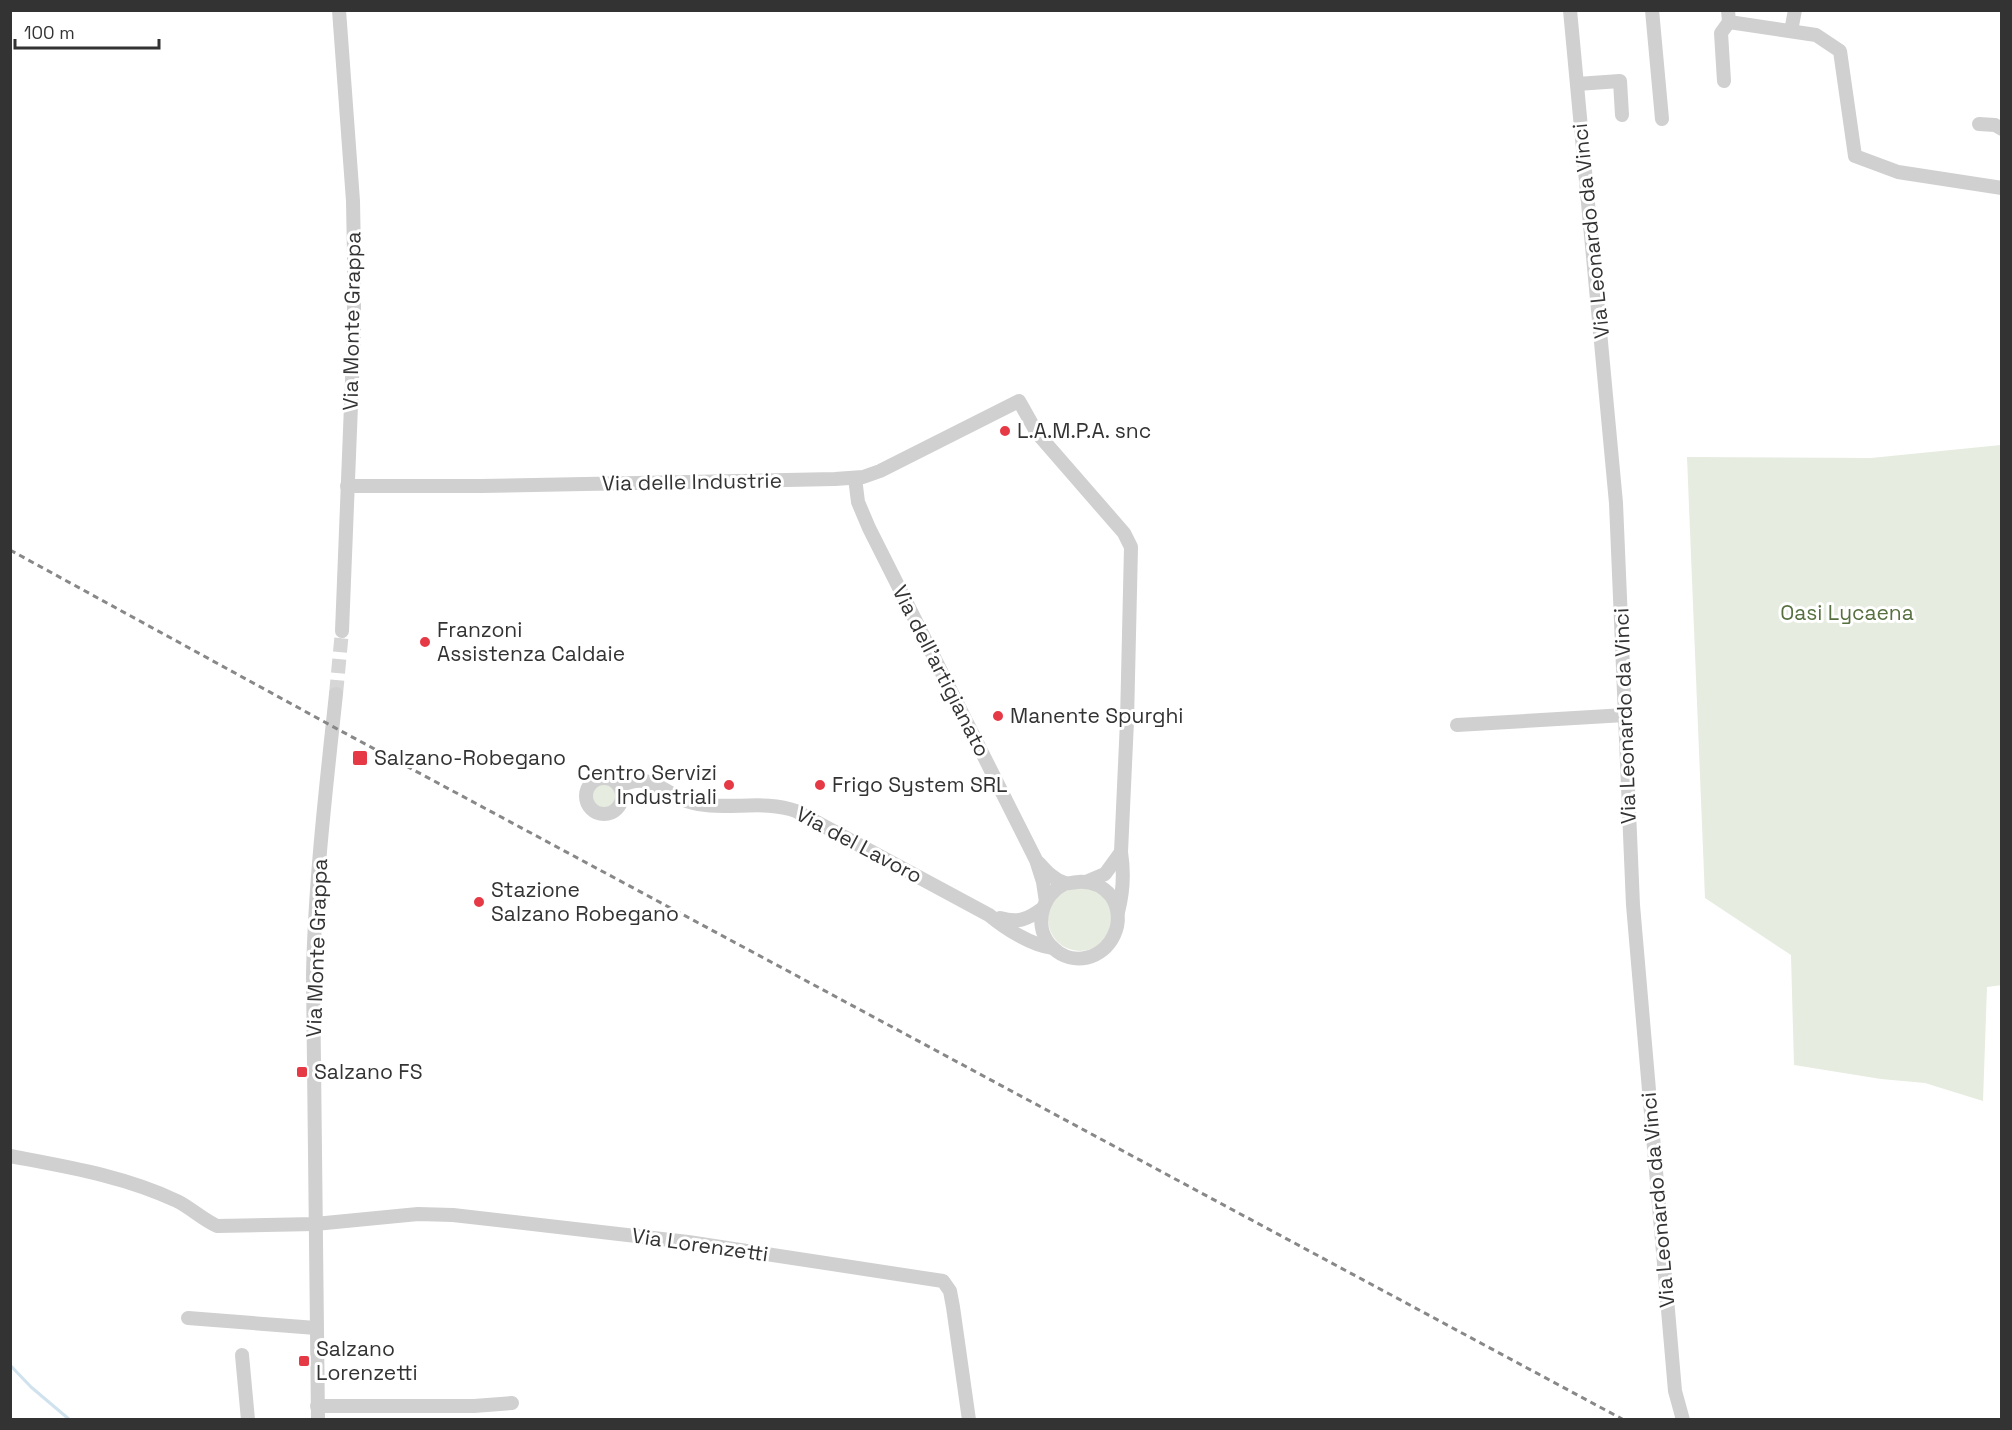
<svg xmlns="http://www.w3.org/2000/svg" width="2012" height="1430" font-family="'Space Grotesk',sans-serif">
<rect width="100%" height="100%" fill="#fff"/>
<g fill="#e6ecdf">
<path d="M2001,445L2002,985L1987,987L1983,1101L1925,1083L1881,1079L1794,1065L1791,955L1705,898L1687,457L1871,458Z"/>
<circle cx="604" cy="796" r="14"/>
<circle cx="1080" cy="919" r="32"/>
</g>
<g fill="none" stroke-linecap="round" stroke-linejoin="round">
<path stroke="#cfe2ee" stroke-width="3" d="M10,1365L31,1387L70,1420"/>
<path stroke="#d6d6d6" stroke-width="14" stroke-dasharray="14 7" stroke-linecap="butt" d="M336,694L342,631"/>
<g stroke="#d0d0d0" stroke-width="14">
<path d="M339,10L353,201L354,255V330L342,631"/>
<path d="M1570,10L1616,503L1633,905L1675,1391L1683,1420"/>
<path d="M1652,10L1662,119"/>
<path d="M1728,10L1729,22L1816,35L1840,51L1855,156L1898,172L2002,188"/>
<path d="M1791,31L1795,10"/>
<path d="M1724,81L1721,33L1729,22"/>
<path d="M1577,84L1620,81L1622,115"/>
<path d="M1979,124L1995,125L2002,129"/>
<path d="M855,478L858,502L869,528L1036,860L1043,882L1046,902"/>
<path d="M347,486H481L835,479L863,477L880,471L1019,401L1037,433L1124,533L1131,547L1127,721L1121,852C1124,871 1123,893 1118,912"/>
<path d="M1457,725L1625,715"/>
<circle cx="604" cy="796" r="18"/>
<path d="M620,786C653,769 665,797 693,803C727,811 764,799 796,811L989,915C1006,929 1031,945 1053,948"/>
<path d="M1039,863C1046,871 1054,880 1065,883C1069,884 1074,882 1078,882C1091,881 1103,886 1111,896C1119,907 1120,923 1114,935C1103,959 1073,967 1053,948C1032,928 1041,894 1066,883"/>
<path d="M1086,882L1105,874L1121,852"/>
<path d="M1000,918C1018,923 1027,920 1043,908"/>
<path d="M10,1156C68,1167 124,1176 177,1201C191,1208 202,1219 217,1226L315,1224L418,1214L453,1215L688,1242L943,1281L950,1291L953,1307L969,1420"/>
<path d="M188,1318L316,1328"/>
<path d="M242,1355L248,1420"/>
<path d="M317,1406H474L512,1403"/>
<path d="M318,1420L313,975C315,881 326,788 336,694"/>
</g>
<path stroke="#888" stroke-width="3" stroke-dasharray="6 4.5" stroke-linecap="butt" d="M10,550L341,731L1624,1420"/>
</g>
<g fill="#e63946" stroke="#fff" stroke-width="2">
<circle cx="1005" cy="431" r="6"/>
<circle cx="425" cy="642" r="6"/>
<circle cx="998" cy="716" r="6"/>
<rect x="352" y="750" width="16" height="16" rx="3"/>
<circle cx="729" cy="785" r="6"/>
<circle cx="820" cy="785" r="6"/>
<circle cx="479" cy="902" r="6"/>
<rect x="296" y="1066" width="12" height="12" rx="3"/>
<rect x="298" y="1355" width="12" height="12" rx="3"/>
</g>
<g text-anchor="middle" stroke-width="6" stroke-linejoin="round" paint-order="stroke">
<g font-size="21" fill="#333" stroke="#fff">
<text transform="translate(1591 231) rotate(-96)" y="7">Via Leonardo da Vinci</text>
<text transform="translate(352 321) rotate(-89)" y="7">Via Monte Grappa</text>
<text transform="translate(692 482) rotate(-1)" y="7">Via delle Industrie</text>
<text transform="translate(941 671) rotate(63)" y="7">Via dell'artigianato</text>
<text transform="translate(1625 716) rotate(-92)" y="7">Via Leonardo da Vinci</text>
<text transform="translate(859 845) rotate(28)" y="7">Via del Lavoro</text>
<text transform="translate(317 948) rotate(-88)" y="7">Via Monte Grappa</text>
<text transform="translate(1658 1200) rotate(-95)" y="7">Via Leonardo da Vinci</text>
<text transform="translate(700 1245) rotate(8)" y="7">Via Lorenzetti</text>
</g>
<g font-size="21" fill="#333" stroke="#fff" text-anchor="start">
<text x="1017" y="438">L.A.M.P.A. snc</text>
<text x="437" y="637">Franzoni<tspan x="437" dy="24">Assistenza Caldaie</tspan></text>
<text x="1010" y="723">Manente Spurghi</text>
<text x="374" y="765">Salzano-Robegano</text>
<text x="717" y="780" text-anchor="end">Centro Servizi<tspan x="717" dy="24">Industriali</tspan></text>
<text x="832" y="792">Frigo System SRL</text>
<text x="491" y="897">Stazione<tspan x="491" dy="24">Salzano Robegano</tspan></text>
<text x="314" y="1079">Salzano FS</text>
<text x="316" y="1356">Salzano<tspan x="316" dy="24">Lorenzetti</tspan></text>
</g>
<g font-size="21" fill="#56703f" stroke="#fff">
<text x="1847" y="620">Oasi Lycaena</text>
</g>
</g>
<rect width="2012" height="1430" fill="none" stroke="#333333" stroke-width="24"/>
<path d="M15 39v9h144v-9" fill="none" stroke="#333333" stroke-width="3"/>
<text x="24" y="39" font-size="18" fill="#333333" stroke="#ffffff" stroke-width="4.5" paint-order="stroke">100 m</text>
</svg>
